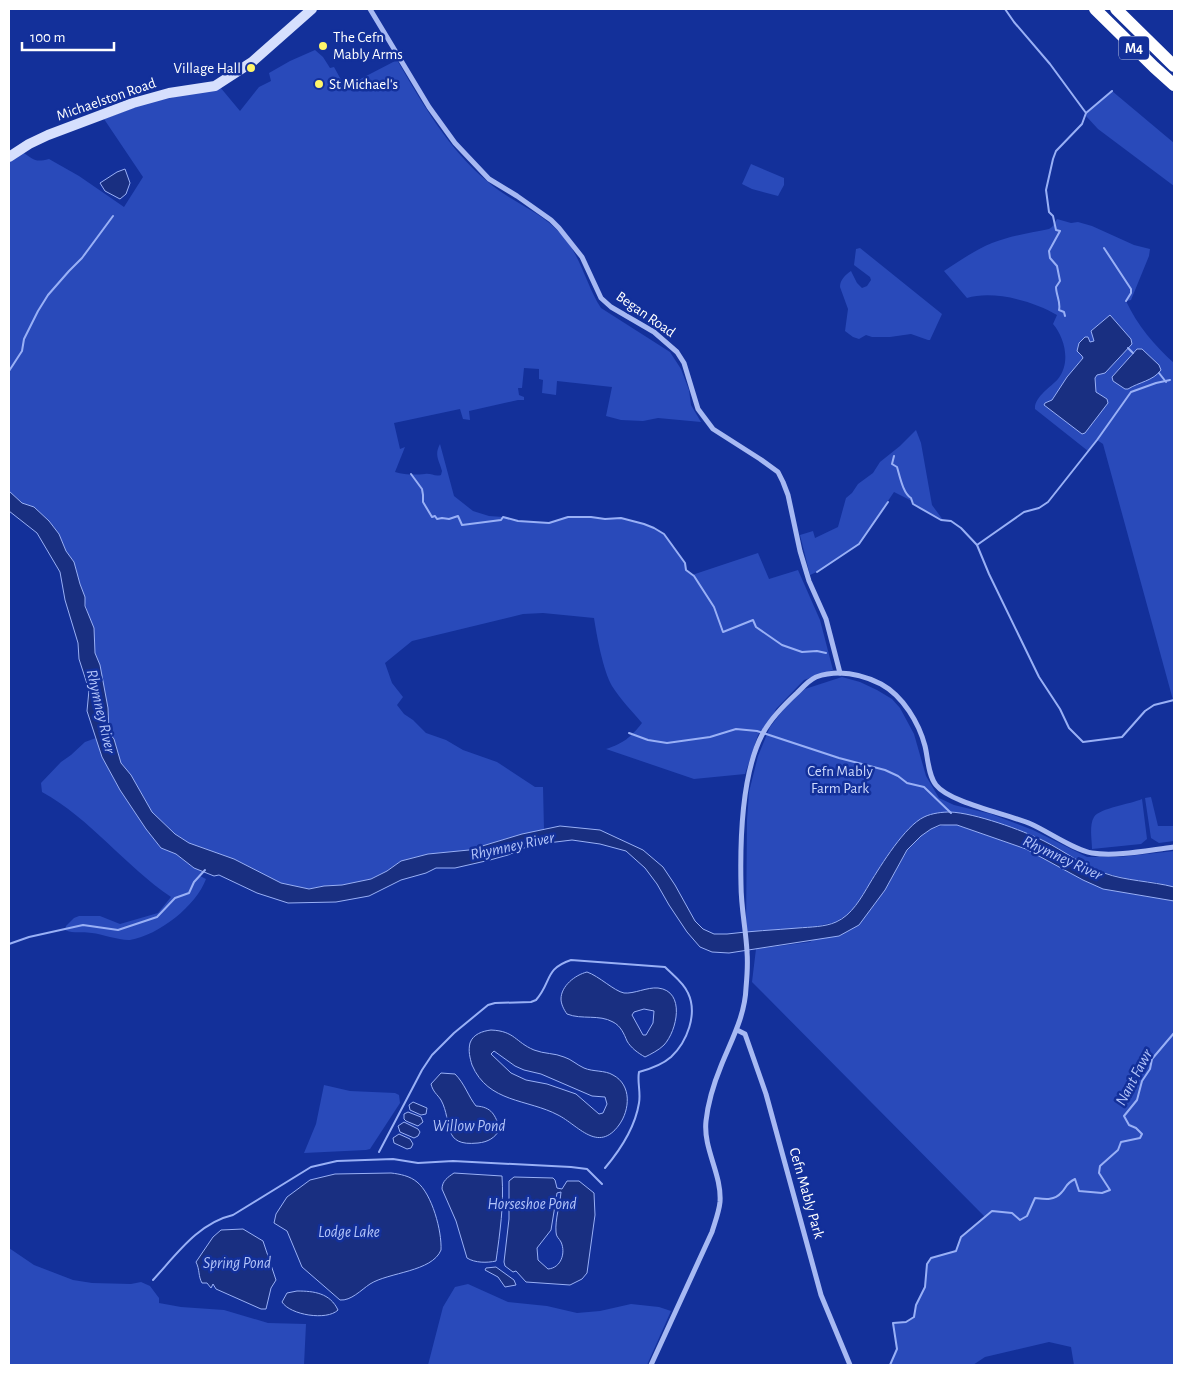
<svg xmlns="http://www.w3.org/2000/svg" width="1183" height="1374" font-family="'Alegreya Sans',sans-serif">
<rect width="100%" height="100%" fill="#13309a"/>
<g fill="#294aba">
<path d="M315,50L323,57L330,68L334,67L345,87L397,60C422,103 449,150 488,182C511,202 541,211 562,235C581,256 586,285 601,308L670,352L681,369L689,390L691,405L701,422L658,418L643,421L621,420L606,416L612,387L557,381L556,395L542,393L543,380L539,379V369L524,368L522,388H518L519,395L524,397V400H518L469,411L470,420L463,419L460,409L394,423L400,449L405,447L395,472C405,475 415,475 425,474C431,473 435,477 441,475L442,471C439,460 434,455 440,444L454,496L473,511L489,516L503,517L518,521L549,523L568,517H591L605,519L621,518L644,524L664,534L685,563L686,570L692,575L758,553L769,579L798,570L820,620L833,670L804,680L776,709L770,721L758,735L745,774L694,779L606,749C624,743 630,738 642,723C632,711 620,699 612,686C603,670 597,637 594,618L543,613L523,614L412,641L385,663L392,683L403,697L397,705L404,714L413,720L426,733L446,740L463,750L497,762L535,787H543L544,830L522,834L469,850L428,854L401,861L387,871L371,879L342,885L324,886L309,889L281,883L234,859L189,843L175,834L152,812L131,775L121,763L114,739L109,733L108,708L95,653V639L74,562L66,551L59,534L49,521L34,507L22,503L9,491V161L22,152C34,159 34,163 49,159L79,176L124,207L143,177L104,119L147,103L220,87L240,111L259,87L271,81L269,73L290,61Z"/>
<path d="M1112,91L1174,143V186L1098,129L1086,116V113Z"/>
<path d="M751,164L784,178V185L778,196L752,189L742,184Z"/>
<path d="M1057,219L1071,223L1078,222L1092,226L1134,245L1150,249L1149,256L1131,300L1126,301C1137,325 1155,346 1174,363V700H1173L1103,444L1097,440L1088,451L1035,409C1034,397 1051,387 1058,379C1071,363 1065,338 1053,324L1057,315C1034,301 993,290 967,298L944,271C959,261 975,250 992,243C1010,236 1029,233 1049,229L1052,227Z"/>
<path d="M860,248L942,314L930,340H928L911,334L890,337H872L866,335L859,339L853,337L845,331L848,309L840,287C840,280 845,275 851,271L857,283L862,288L867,286L871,280L870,277L854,265L856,249Z"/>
<path d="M916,430L921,443L932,505L943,520L922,510L921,508L913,504L912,501L894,492L859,544L823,569L810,575L800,535L813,531L815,538L838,527L846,498L852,493L858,484L873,473L880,462L900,446Z"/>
<path d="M842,677L860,682L877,690L892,699L900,708L914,734L926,776L939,798L954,805L991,814L1033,830L1087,857H1119L1174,851V887L1154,882L1133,880L1105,873L1077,862L1044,841L1019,830L987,820L951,812L908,830L881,865L852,912L835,922L813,927L746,932L747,820L749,792L758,756L770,727L787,705L805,689Z"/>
<path d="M96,738L102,757L120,790L146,829L161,848L176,854L194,868L203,871L200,876L206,879C196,906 159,935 130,940C121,941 102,934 92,933C82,931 74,934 65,930L66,926L74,918L79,916H100L120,924L158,913L171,897C125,866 91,819 42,792L41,783L61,762L71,755L85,742Z"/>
<path d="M1151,797L1158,826H1174V841L1159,843L1151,838L1145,798Z"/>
<path d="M1142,799L1147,839L1141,844L1092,849C1092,840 1089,825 1094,817C1100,808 1131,804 1142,799Z"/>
<path d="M948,824L957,825L1026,849L1103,889L1174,901V1365H1074L1071,1347L1049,1342L985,1357L973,1365H890L897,1349L893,1323L906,1322L913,1317L916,1305L925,1287L927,1264L931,1258L956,1251L961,1237L985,1217L752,982L756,949L810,942L885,890L907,851L921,836L931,829Z"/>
<path d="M324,1085L350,1091L395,1093L399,1095L400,1103L370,1149L366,1150L304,1153L316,1124Z"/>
<path d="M9,1248L34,1265L73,1280L92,1283L131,1284L141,1282L150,1286L159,1298V1303L181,1307L224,1310L268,1323L306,1324L304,1365H9Z"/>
<path d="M468,1284L508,1302L547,1306L577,1313L600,1311L631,1304L659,1307L671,1311L647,1365H428L443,1307L455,1287Z"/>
</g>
<g fill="#192f81" stroke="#99b0f6" fill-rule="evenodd">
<path d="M125,169L130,183L126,194L120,199L105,191L100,183L117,172Z"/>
<path d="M1110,315L1131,339L1132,344L1105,373L1097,375L1095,378L1096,392L1107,399L1108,403L1085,433L1082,434L1044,405L1045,403L1052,400L1067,377L1083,358L1082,356L1077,351L1079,343L1085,337H1088L1090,342L1094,341L1091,331Z"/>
<path d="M1137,349H1142L1159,365L1161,370C1153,381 1139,382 1128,389H1125L1113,381L1112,377Z"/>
<path d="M9,491L22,503L34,507L49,521L59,534L66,551L74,562L80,584L85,597V606L94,628L95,653L100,665L108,708L109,733L114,739L121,763L131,775L152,812L175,834L189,843L234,859L281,883L309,889L324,886L342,885L371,879L387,871L401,861L428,854L469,850L522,834L560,826L600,830L643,850L663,867L675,885L695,921L703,929L714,934H727C751,931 774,930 798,928C810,927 825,927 836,922C852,915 861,898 870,883C881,865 905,826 924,817C932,813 943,812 950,812C975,813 1022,830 1044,841C1064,851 1082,865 1104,873C1126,881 1151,881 1174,887V901L1103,889L1083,880L1026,849L957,825H940L931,829L921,836L907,850L885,890L859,925L839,936L729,953L712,952L700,947L687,932L669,905L657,884L645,868L626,851L600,844L572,840L531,845L508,855L490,860L455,868H436L426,873L401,880L369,896L336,902L288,903L257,893L219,875L214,876L194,868L176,854L161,848L146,829L120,790L102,757L87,711L89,690L79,659L78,643L65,600L60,572L37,533L9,511Z"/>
<path d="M587,972C599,976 614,991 624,993C634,994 647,987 658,988C686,991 677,1031 664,1045C659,1050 651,1054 645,1057C638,1053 631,1048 627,1041C624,1034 621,1026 613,1022C599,1014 582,1020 567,1014C564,1010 561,1004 561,999C561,986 575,975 587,972ZM644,1009L654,1011L653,1023L646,1035H643L632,1015L634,1012Z"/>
<path d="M491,1030C515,1031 515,1042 534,1050C544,1054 555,1053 564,1057C571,1059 577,1065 584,1068C593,1072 605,1070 613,1075C632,1085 630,1110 619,1125C598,1154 578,1125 558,1115C528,1099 488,1103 472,1065C470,1058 468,1051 470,1043C473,1034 483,1031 491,1030ZM494,1051L515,1066L524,1070L541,1074L592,1096L605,1097L607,1104L603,1113L599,1114L576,1094L547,1084L526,1080L511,1073L491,1054Z"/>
<path d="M441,1073L455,1074C465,1084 468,1096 476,1106C492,1107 495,1115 500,1129C495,1138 488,1142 478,1143C441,1147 453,1122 441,1100C437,1094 433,1092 431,1084Z"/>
<path d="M413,1102L427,1108L426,1114L421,1115L410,1110L409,1105Z"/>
<path d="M408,1112L421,1117L423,1122L418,1126L406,1121L404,1119V1114Z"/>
<path d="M404,1122L418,1129L420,1132L418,1136L414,1138L400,1132L398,1126Z"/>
<path d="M399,1134L410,1139L413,1144L411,1148L407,1149L394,1143L393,1138Z"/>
<path d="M391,1173C400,1174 410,1176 417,1182C432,1194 442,1231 441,1250C432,1272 389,1272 370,1284C361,1290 351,1301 340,1300L302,1267L287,1231L274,1223L276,1214L287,1197L310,1180L335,1174Z"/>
<path d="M454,1173L502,1176C504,1205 500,1232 496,1261C487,1263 475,1263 467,1258L456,1221L442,1189C442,1181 448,1177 454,1173Z"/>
<path d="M514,1177L553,1178L555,1180L557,1188L562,1189L567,1181H579L594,1193L595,1215L587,1273L582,1279L570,1285L526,1282L516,1271L513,1272L505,1266L504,1262L509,1219V1181ZM561,1192C560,1205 555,1219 556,1232C556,1237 559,1238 561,1242C566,1253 561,1268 548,1269L538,1260L537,1248L551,1230L557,1193Z"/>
<path d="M243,1229L263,1241L276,1280L271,1288L266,1309H261L216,1289L213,1284L211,1288L207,1283H202C198,1276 200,1270 196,1262L213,1237L221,1230Z"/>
<path d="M496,1267L514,1280L516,1285L505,1287L498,1277L485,1270L486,1268Z"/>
<path d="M297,1291C314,1291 330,1293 338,1310C327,1321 290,1315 282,1302L287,1293Z"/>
</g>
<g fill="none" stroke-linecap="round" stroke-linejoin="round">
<g stroke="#99b0f6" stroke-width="2">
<path d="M1005,9L1014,22L1050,64L1086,113L1112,91"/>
<path d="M1104,248L1131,289V293L1126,301"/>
<path d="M1065,316L1064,312L1059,310C1061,302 1056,295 1056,287L1060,281L1057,266L1050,258L1049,251L1060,231L1056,230L1053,216L1049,212L1046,190L1053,159L1056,151L1082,124L1086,113"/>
<path d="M1128,348L1133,353"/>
<path d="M9,371L22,351L24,339L38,311L48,295L69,271L82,258L113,216"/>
<path d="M1159,373L1166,382"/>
<path d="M894,456L892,464L897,467C900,477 903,493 911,498L913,504L941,520L951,521L961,528L977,545L989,574L1039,677L1060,709L1069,728L1083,742L1122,737L1145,711L1154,705L1174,700"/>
<path d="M411,474L422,489L423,495V502L432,517L435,516L437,519L442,518L449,519L458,516L462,525L501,520L503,517L518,521L549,523L568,517H591L605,519L621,518L644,524L654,528L664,534L685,563L686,570L694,576L714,607L723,632L753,620L756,627L782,645L802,652L817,651L826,653"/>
<path d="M977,545L1024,512L1039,508L1048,502L1097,440L1131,392L1156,383L1170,380"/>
<path d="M817,572L859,544L888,502"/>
<path d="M629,733L648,740L667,743L710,737L736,729L757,731L839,758L885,770L898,776L907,783L924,787L951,813"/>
<path d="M9,944L29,937L83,925L118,930L157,917L175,898L189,893L194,882L205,870"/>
<path d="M379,1152L422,1070L432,1055L454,1033L488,1005L495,1003L531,1002L536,1000C552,982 544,969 571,960L665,967C673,975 684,983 688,993C698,1014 687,1042 671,1057C662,1065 650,1069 639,1072C637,1082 641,1092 639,1103C635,1128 621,1149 605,1168"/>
<path d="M153,1280C176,1255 198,1223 233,1215L311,1167L337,1161L393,1159L418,1163L453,1161L571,1167L587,1169L602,1184"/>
<path d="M890,1365L897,1349L893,1323L906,1322L914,1317L916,1305L925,1287L927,1264L931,1258L956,1251L961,1237L992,1211L1012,1213L1020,1220L1027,1216L1035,1198C1044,1199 1054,1201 1061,1193C1067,1187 1065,1184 1075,1179L1079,1191L1102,1193L1110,1190L1099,1173L1100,1166L1118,1150L1121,1142L1140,1138L1142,1134L1136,1128L1129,1125L1124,1116L1137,1100L1142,1081L1150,1069L1152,1059L1174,1033"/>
</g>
<g stroke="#a7b9f3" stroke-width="5">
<path d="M370,9L429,107L455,143L489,179L517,196L551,220L559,228L582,257L601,298L611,307L654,332L677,352L684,363L698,409L713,429L760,459L778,472L783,482L788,495L800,551L809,581L826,619L840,673"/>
<path d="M737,1030L745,1034L766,1094L821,1295L850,1365"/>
<path d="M651,1365L712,1232C715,1222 719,1212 720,1202C722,1174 703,1149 706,1121C708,1103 714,1083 721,1066C731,1041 745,1016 746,988C747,977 748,964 747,952C746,930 741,908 741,885C740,841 742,772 763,733C771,718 784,705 797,693C802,688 809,680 816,677C839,669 861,674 881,684C903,696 919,723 925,746C928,758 928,775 936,785C950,803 1008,814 1031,824C1049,832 1074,850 1092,853C1116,857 1149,850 1174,847"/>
</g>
<path stroke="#d6dffd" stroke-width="10" d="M9,157L29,144L48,135L133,103L169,93L215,86L252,62L312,9"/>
<g stroke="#fff" stroke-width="12">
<path d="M1095,9L1154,67L1174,85"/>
<path d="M1116,9L1174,66"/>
</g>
</g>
<g fill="#fff569" stroke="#13309a" stroke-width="2">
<circle cx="323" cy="46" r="5"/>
<circle cx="251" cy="68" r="5"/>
<circle cx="319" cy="84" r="5"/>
</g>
<g text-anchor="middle" stroke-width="5" stroke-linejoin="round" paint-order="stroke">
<rect fill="#13309a" stroke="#b8c1e1" stroke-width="1" x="1119" y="36.5" width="30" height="23" rx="4"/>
<g font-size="14" font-weight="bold" fill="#fff">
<text x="1134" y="53">M4</text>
</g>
<g font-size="15" fill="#fff" stroke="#13309a" text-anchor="start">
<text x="333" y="42">The Cefn<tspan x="333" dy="17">Mably Arms</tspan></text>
<text x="241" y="73" text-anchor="end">Village Hall</text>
<text x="329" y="89">St Michael's</text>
</g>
<g font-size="15" fill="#fff" stroke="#13309a">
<text transform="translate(106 99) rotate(-19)" y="5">Michaelston Road</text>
<text transform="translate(646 314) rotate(35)" y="5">Began Road</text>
<text transform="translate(807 1193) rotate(74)" y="5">Cefn Mably Park</text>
</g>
<g font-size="15" fill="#cfdafd" stroke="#13309a">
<text x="840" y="776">Cefn Mably<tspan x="840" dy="17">Farm Park</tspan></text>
</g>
<g font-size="16" font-style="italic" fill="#b3c4fa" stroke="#13309a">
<text transform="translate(102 711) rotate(77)" y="6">Rhymney River</text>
<text transform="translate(512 845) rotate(-12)" y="6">Rhymney River</text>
<text transform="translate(1063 857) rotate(25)" y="6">Rhymney River</text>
<text transform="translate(1133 1077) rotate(-62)" y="6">Nant Fawr</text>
<text x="469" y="1131">Willow Pond</text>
<text x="532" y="1209">Horseshoe Pond</text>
<text x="349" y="1237">Lodge Lake</text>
<text x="237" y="1268">Spring Pond</text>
</g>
</g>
<rect width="1183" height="1374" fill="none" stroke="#ffffff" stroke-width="20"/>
<path d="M22 42v8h92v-8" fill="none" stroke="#ffffff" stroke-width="2.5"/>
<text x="30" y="42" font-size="15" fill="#ffffff" stroke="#13309a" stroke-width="4" paint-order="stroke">100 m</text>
</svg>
